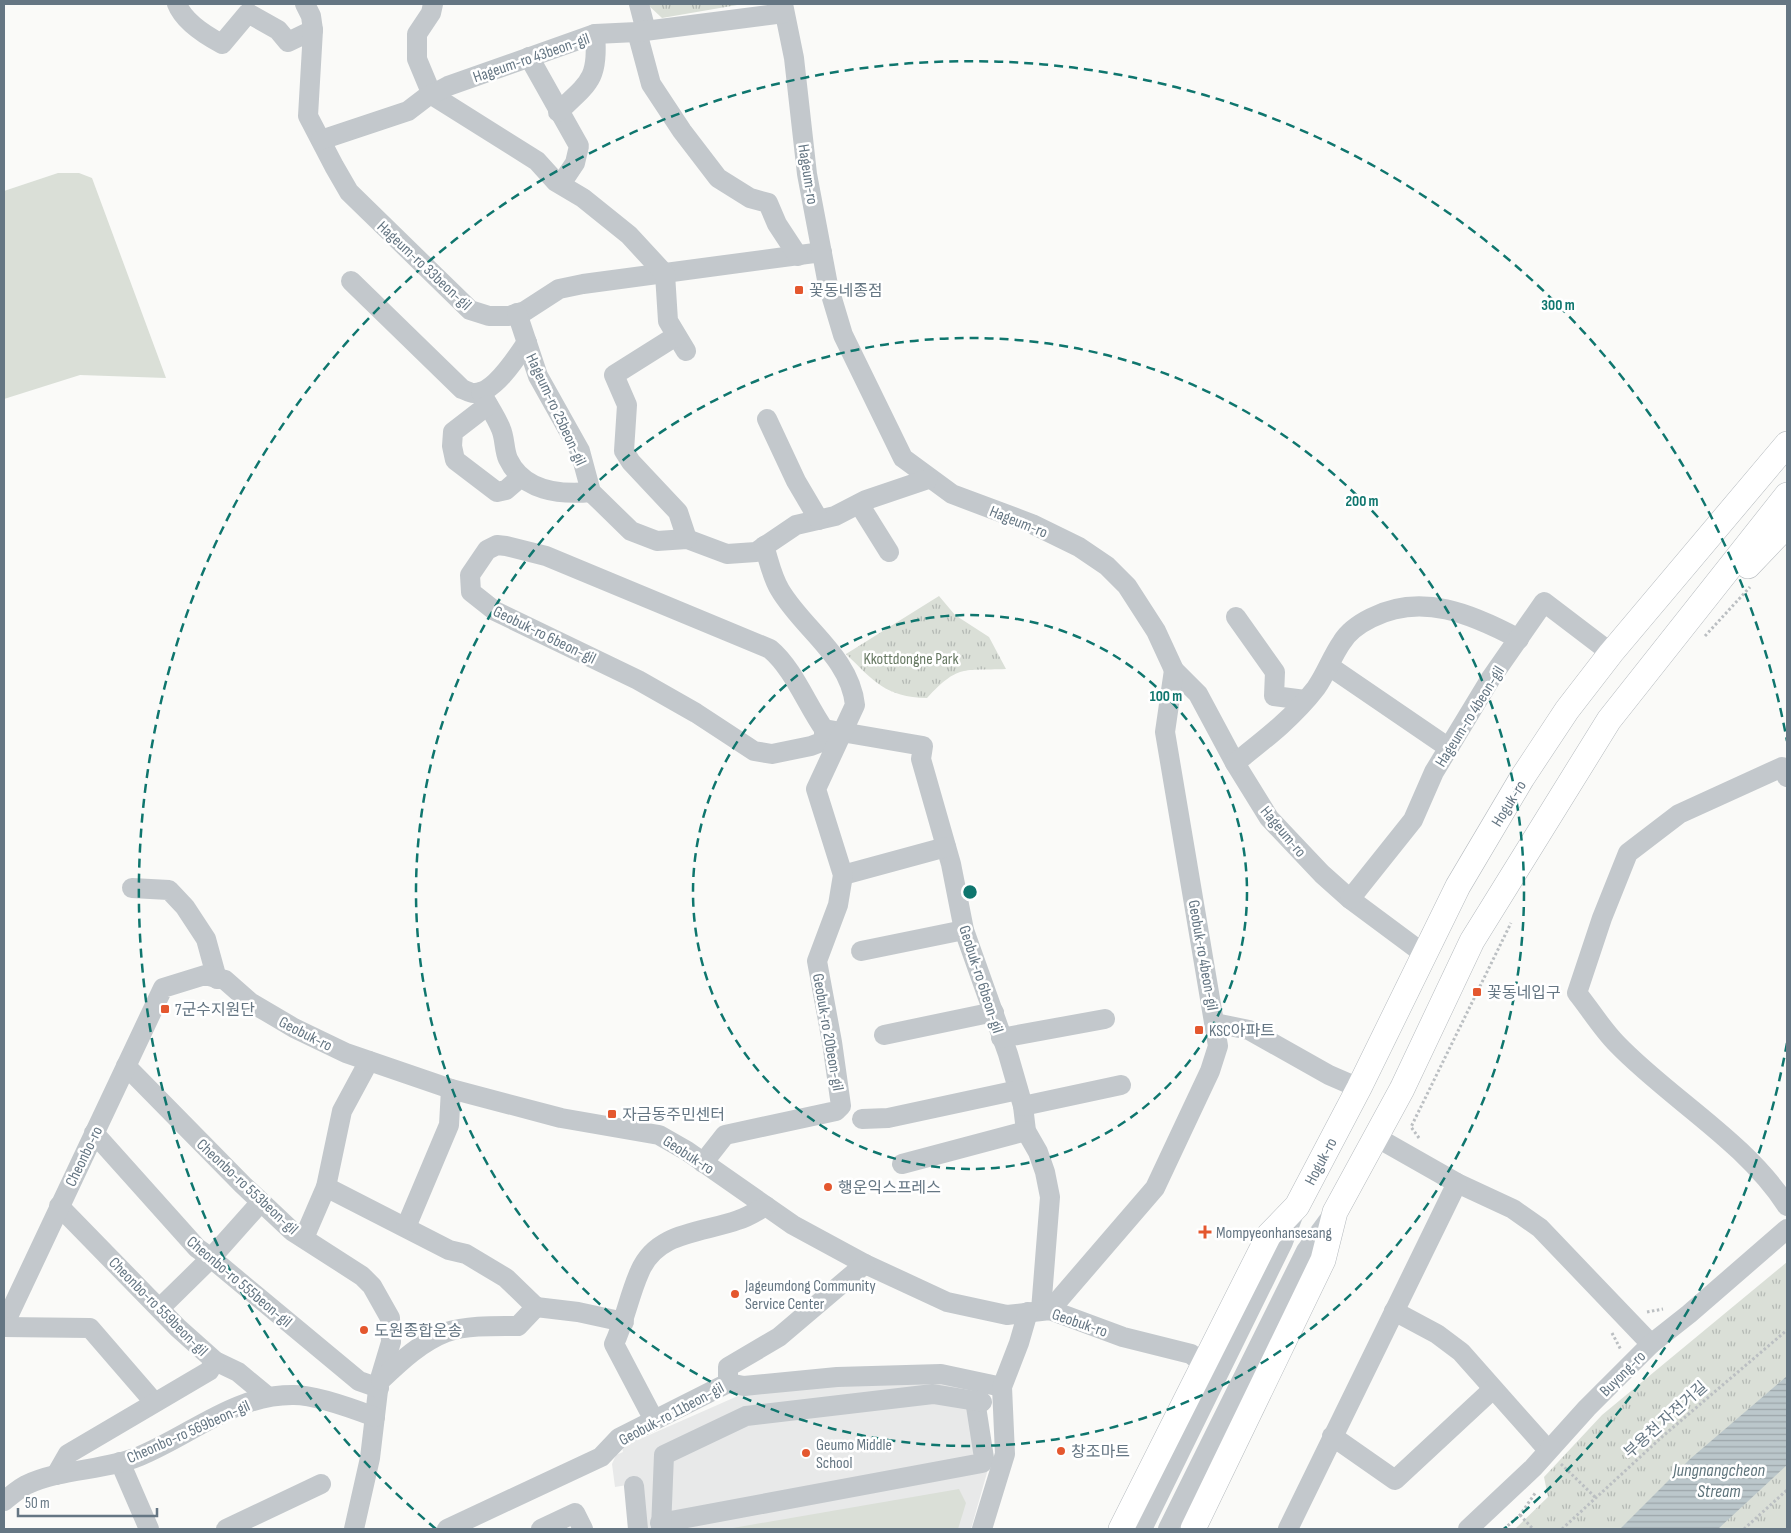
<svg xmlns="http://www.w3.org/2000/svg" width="1791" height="1533" font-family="'Sofia Sans Condensed','Noto Sans KR',sans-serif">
<defs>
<pattern id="park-tufts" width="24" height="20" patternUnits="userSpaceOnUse" patternTransform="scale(1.25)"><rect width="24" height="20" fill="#dadfd7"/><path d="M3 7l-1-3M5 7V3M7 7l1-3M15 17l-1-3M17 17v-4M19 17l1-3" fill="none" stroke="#b4b9b4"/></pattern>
<pattern id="water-rules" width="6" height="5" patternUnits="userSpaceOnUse" patternTransform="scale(1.25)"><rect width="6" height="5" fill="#bbc7cb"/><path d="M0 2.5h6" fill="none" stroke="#9ca6aa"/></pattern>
</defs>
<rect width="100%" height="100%" fill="#fafaf8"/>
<path fill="#e8e9e9" d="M915,1379L978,1388L992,1455L971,1529H647L633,1484L615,1487L612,1464L616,1455L623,1452L622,1447L740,1395Z"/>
<g fill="url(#park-tufts)">
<path d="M647,4H743L662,18Z"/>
<path d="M939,596L955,615L989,637L1006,669C962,671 959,664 927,698C885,697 874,681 846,654Z"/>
<path d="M1787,1262V1529H1515L1548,1497L1544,1477L1602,1415Z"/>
</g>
<g fill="#dadfd7">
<path d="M58,173H79L92,178L166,378L80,375L4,399V191Z"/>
<path d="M959,1489L966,1503L958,1529H727Z"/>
</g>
<path fill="url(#water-rules)" d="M1787,1376V1465L1718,1529H1620L1690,1459Z"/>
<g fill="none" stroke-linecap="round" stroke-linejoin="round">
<defs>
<g id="major">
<path d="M1748,566L1787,525"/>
<path d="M1121,1529L1269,1235L1297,1206L1359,1088L1458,886L1522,778L1567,710L1611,653L1787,444"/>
<path d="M1193,1529L1323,1260L1335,1212L1402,1089L1472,941L1609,720L1787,495"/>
</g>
</defs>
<use href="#major" stroke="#b5babe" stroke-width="26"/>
<g stroke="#bbbfc2" stroke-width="3" stroke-dasharray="2.5 2.5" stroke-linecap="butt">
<path d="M1705,636L1750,587"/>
<path d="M1419,1138L1411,1127L1511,923"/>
<path d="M1647,1312L1663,1309"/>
<path d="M1612,1333L1621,1350"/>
<path d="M1561,1464L1596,1498"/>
<path d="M1520,1515L1533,1529"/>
<path d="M1504,1529L1520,1515L1536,1492"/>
<path d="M1562,1529L1663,1436L1787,1330"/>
<path d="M1744,1529L1787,1490"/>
</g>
<g stroke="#c3c8cc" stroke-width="20">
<path d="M177,4C184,22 205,35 222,44L248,13L278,30L288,42L313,30"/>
<path d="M305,4L311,16L313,30L308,116L334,166L349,192L470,310L489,316H509L525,311L559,289L583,284L822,252"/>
<path d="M433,4L431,13L417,34V59L432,95L537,161L556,182L583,198L629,235L665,274L668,321L686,351"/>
<path d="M639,4L646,31"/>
<path d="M783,4L794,58L807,174L828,285L843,335L903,458L952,494L1032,524L1079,547L1107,566L1127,586L1156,631L1174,670L1198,694L1235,763L1269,818L1322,874L1350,899L1424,954"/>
<path d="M637,32L651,84L682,131L718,178L750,198L768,203L777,224L798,256"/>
<path d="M529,57L579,146L575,163L561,184"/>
<path d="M558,112C589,83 599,79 595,34"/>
<path d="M321,140L408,111L425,98L448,86L595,34L637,32L784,13"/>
<path d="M351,281L462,389C465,390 470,393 473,393C493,395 517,357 527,342"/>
<path d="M517,313L538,376L580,451L591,492L631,531L657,541L687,539L727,554L756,552L796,525L835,516L866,500L928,479"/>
<path d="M676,336L614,375L627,405L624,451L631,462L678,512L687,539"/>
<path d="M481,392C487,404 496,416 501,429C505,438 504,450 508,459C523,491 560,495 591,492"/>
<path d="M488,405L453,432L452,446L455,460L497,492L506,490L521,477"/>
<path d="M767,419L796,481L819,520"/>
<path d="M859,504L889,552"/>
<path d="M1236,617L1275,672L1274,696L1305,700"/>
<path d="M1329,666L1449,748"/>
<path d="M824,729C807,705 793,668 770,649L546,556L506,546L497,545L487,550L470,575L471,592L495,611L638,680L696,713L754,751L772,754L811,746L824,741V729L923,746L921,759L951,864L964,930L1008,1054L1023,1106L1026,1131L1038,1152L1045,1172L1050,1197L1041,1310"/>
<path d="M1235,763C1264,740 1293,718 1316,688C1326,674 1332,656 1342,642C1348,632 1361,623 1371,618C1421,592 1472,614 1519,639"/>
<path d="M1787,777L1782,767L1679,814L1628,853L1602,918L1577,993C1590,1009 1602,1029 1617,1044C1670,1099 1745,1141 1787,1206"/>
<path d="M843,875L946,847"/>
<path d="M132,888L169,890L185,907L206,939L217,979"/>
<path d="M1350,899L1413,820L1434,772L1491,678L1544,602L1611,653"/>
<path d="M861,951L964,930"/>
<path d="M1215,1023L1249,1030L1329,1075L1359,1088"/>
<path d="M884,1035L994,1012"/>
<path d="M1001,1038L1105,1019"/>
<path d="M126,1066L243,1185L292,1231L362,1276L372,1286L390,1318L391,1342L379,1382L370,1458L354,1529"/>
<path d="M1023,1106L1121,1085"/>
<path d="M862,1119L888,1118L1018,1090"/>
<path d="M94,1133L197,1248L211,1258L359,1381L379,1388"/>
<path d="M1376,1137L1457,1183L1513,1209L1540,1228L1651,1344"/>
<path d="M703,1163L725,1135L836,1111L841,1106L832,1042L817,961L838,905L843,875L816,789L855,705C850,657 803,629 780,590C772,577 769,561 764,546"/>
<path d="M902,1164L1026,1131"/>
<path d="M326,1187L449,1250L466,1254L506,1278L536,1307L518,1326C497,1326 467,1325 447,1332C421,1342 401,1361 381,1380"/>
<path d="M59,1206L178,1328L215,1361L238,1372L267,1396"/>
<path d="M406,1227L449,1125L451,1089"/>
<path d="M304,1238L326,1187L342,1111L369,1061"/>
<path d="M536,1307L578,1312L624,1322"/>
<path d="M160,1308L211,1258L261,1202"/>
<path d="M1050,1310L1155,1188L1210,1071L1218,1046L1165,732L1174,670"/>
<path d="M1394,1311L1437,1334L1461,1352L1548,1450"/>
<path d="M4,1325L163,988L205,975L225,980L250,1002L267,1012L294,1028L346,1053L451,1089L561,1118L659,1135L687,1151L793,1225L865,1264L947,1302L1007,1315L1050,1310L1123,1337L1191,1354L1203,1364"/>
<path d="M4,1327L90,1328L154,1402"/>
<path d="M728,1383L744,1386L837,1377L941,1374L1002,1387"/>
<path d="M654,1420L614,1344C625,1321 629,1295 640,1271C657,1231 703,1233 738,1220C748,1217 757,1211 766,1206"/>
<path d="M1332,1436L1395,1480L1493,1389"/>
<path d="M120,1462L149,1529"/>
<path d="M56,1475L68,1454L209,1371L215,1361"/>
<path d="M634,1486L638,1529"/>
<path d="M4,1501C11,1496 18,1489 26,1485C62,1468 104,1471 140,1456C191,1435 236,1394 294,1395C316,1395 354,1409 375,1417"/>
<path d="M660,1523L982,1463L984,1458L975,1400"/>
<path d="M226,1529L321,1484"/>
<path d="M447,1529L601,1457L619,1438L728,1383V1367L779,1337L865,1264"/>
<path d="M541,1529L575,1513L583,1529"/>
<path d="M661,1529L664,1455L746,1416L933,1394L982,1402"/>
<path d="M982,1529L1005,1454L1002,1387L1019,1343L1028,1312"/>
<path d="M1142,1529L1283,1242L1295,1210"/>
<path d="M1168,1529L1306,1251L1331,1217"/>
<path d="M1288,1529L1457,1183"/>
<path d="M1468,1529L1533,1468L1587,1408L1651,1344L1689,1314L1787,1229"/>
</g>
<use href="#major" stroke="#fff" stroke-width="25"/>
</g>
<g fill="none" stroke="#0f766e" stroke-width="2.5" stroke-dasharray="9 6">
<circle cx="970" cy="892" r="277"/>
<circle cx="970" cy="892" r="554"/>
<path d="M1787 1043A831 831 0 0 1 1504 1529M436 1529A831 831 0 1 1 1787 741"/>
</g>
<g fill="#e4572e" stroke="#fff" stroke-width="2">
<rect x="794" y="285" width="10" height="10" rx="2.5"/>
<rect x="1472" y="987" width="10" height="10" rx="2.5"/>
<rect x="160" y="1004" width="10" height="10" rx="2.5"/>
<rect x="1194" y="1025" width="10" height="10" rx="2.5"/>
<rect x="607" y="1109" width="10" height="10" rx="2.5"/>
<circle cx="828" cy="1187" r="5"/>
<path d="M1202.5 1224.5h5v5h5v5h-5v5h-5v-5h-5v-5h5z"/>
<circle cx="735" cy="1294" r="5"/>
<circle cx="364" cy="1330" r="5"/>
<circle cx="1061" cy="1451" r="5"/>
<circle cx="806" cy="1453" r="5"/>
</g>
<g text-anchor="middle" stroke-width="5" stroke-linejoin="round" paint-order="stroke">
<g font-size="16" fill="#657683" stroke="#fff">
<text transform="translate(531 57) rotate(-19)" y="6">Hageum-ro 43beon-gil</text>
<text transform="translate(809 174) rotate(81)" y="6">Hageum-ro</text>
<text transform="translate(425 265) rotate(43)" y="6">Hageum-ro 33beon-gil</text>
<text transform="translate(557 409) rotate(65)" y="6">Hageum-ro 25beon-gil</text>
<text transform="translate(1019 521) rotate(22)" y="6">Hageum-ro</text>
<text transform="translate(545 634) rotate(26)" y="6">Geobuk-ro 6beon-gil</text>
<text transform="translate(1469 716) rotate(-58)" y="6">Hageum-ro 4beon-gil</text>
<text transform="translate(1508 803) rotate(-58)" y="6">Hoguk-ro</text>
<text transform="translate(1284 831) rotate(50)" y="6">Hageum-ro</text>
<text transform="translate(1204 955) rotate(80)" y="6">Geobuk-ro 4beon-gil</text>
<text transform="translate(982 979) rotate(72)" y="6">Geobuk-ro 6beon-gil</text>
<text transform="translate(829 1032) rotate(80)" y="6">Geobuk-ro 20beon-gil</text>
<text transform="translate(306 1033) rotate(27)" y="6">Geobuk-ro</text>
<text transform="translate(689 1154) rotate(33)" y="6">Geobuk-ro</text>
<text transform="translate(83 1156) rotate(-64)" y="6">Cheonbo-ro</text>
<text transform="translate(1320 1161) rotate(-62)" y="6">Hoguk-ro</text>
<text transform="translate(248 1186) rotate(43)" y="6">Cheonbo-ro 553beon-gil</text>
<text transform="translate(240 1281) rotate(40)" y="6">Cheonbo-ro 555beon-gil</text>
<text transform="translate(159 1306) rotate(45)" y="6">Cheonbo-ro 559beon-gil</text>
<text transform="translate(1080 1322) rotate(19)" y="6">Geobuk-ro</text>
<text transform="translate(1622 1373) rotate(-45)" y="6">Buyong-ro</text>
<text transform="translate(671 1413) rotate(-28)" y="6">Geobuk-ro 11beon-gil</text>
<text transform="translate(1665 1419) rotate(-42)" y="6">부용천 자전거길</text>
<text transform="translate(188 1431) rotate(-24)" y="6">Cheonbo-ro 569beon-gil</text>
</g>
<g font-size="16" fill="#657683" stroke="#fff" text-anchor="start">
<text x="809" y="296">꽃동네종점</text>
<text x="1487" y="998">꽃동네입구</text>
<text x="175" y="1015">7군수지원단</text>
<text x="1209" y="1036">KSC아파트</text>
<text x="622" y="1120">자금동주민센터</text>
<text x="838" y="1193">행운익스프레스</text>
<text x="1216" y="1238">Mompyeonhansesang</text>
<text x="745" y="1291">Jageumdong Community<tspan x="745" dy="18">Service Center</tspan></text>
<text x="374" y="1336">도원종합운송</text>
<text x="816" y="1450">Geumo Middle<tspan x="816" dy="18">School</tspan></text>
<text x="1071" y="1457">창조마트</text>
</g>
<g font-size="16" fill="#687a64" stroke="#fff">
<text x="911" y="664">Kkottdongne Park</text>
</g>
<g font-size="18" font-style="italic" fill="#60757c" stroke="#fff">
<text x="1719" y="1476">Jungnangcheon<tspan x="1719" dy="21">Stream</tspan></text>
</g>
</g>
<circle cx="970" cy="892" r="8" fill="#0f766e" stroke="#fff" stroke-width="2.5"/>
<g font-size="15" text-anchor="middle" font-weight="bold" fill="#0f766e" stroke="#fff" stroke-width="5" stroke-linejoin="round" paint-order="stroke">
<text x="1558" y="310">300 m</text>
<text x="1362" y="506">200 m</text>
<text x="1166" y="701">100 m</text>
</g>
<rect width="1791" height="1533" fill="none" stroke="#657683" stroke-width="10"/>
<path d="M18 1508v8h139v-8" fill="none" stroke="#657683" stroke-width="2.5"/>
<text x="25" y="1508" font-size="15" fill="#657683" stroke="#ffffff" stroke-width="4" paint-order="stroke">50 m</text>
</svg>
